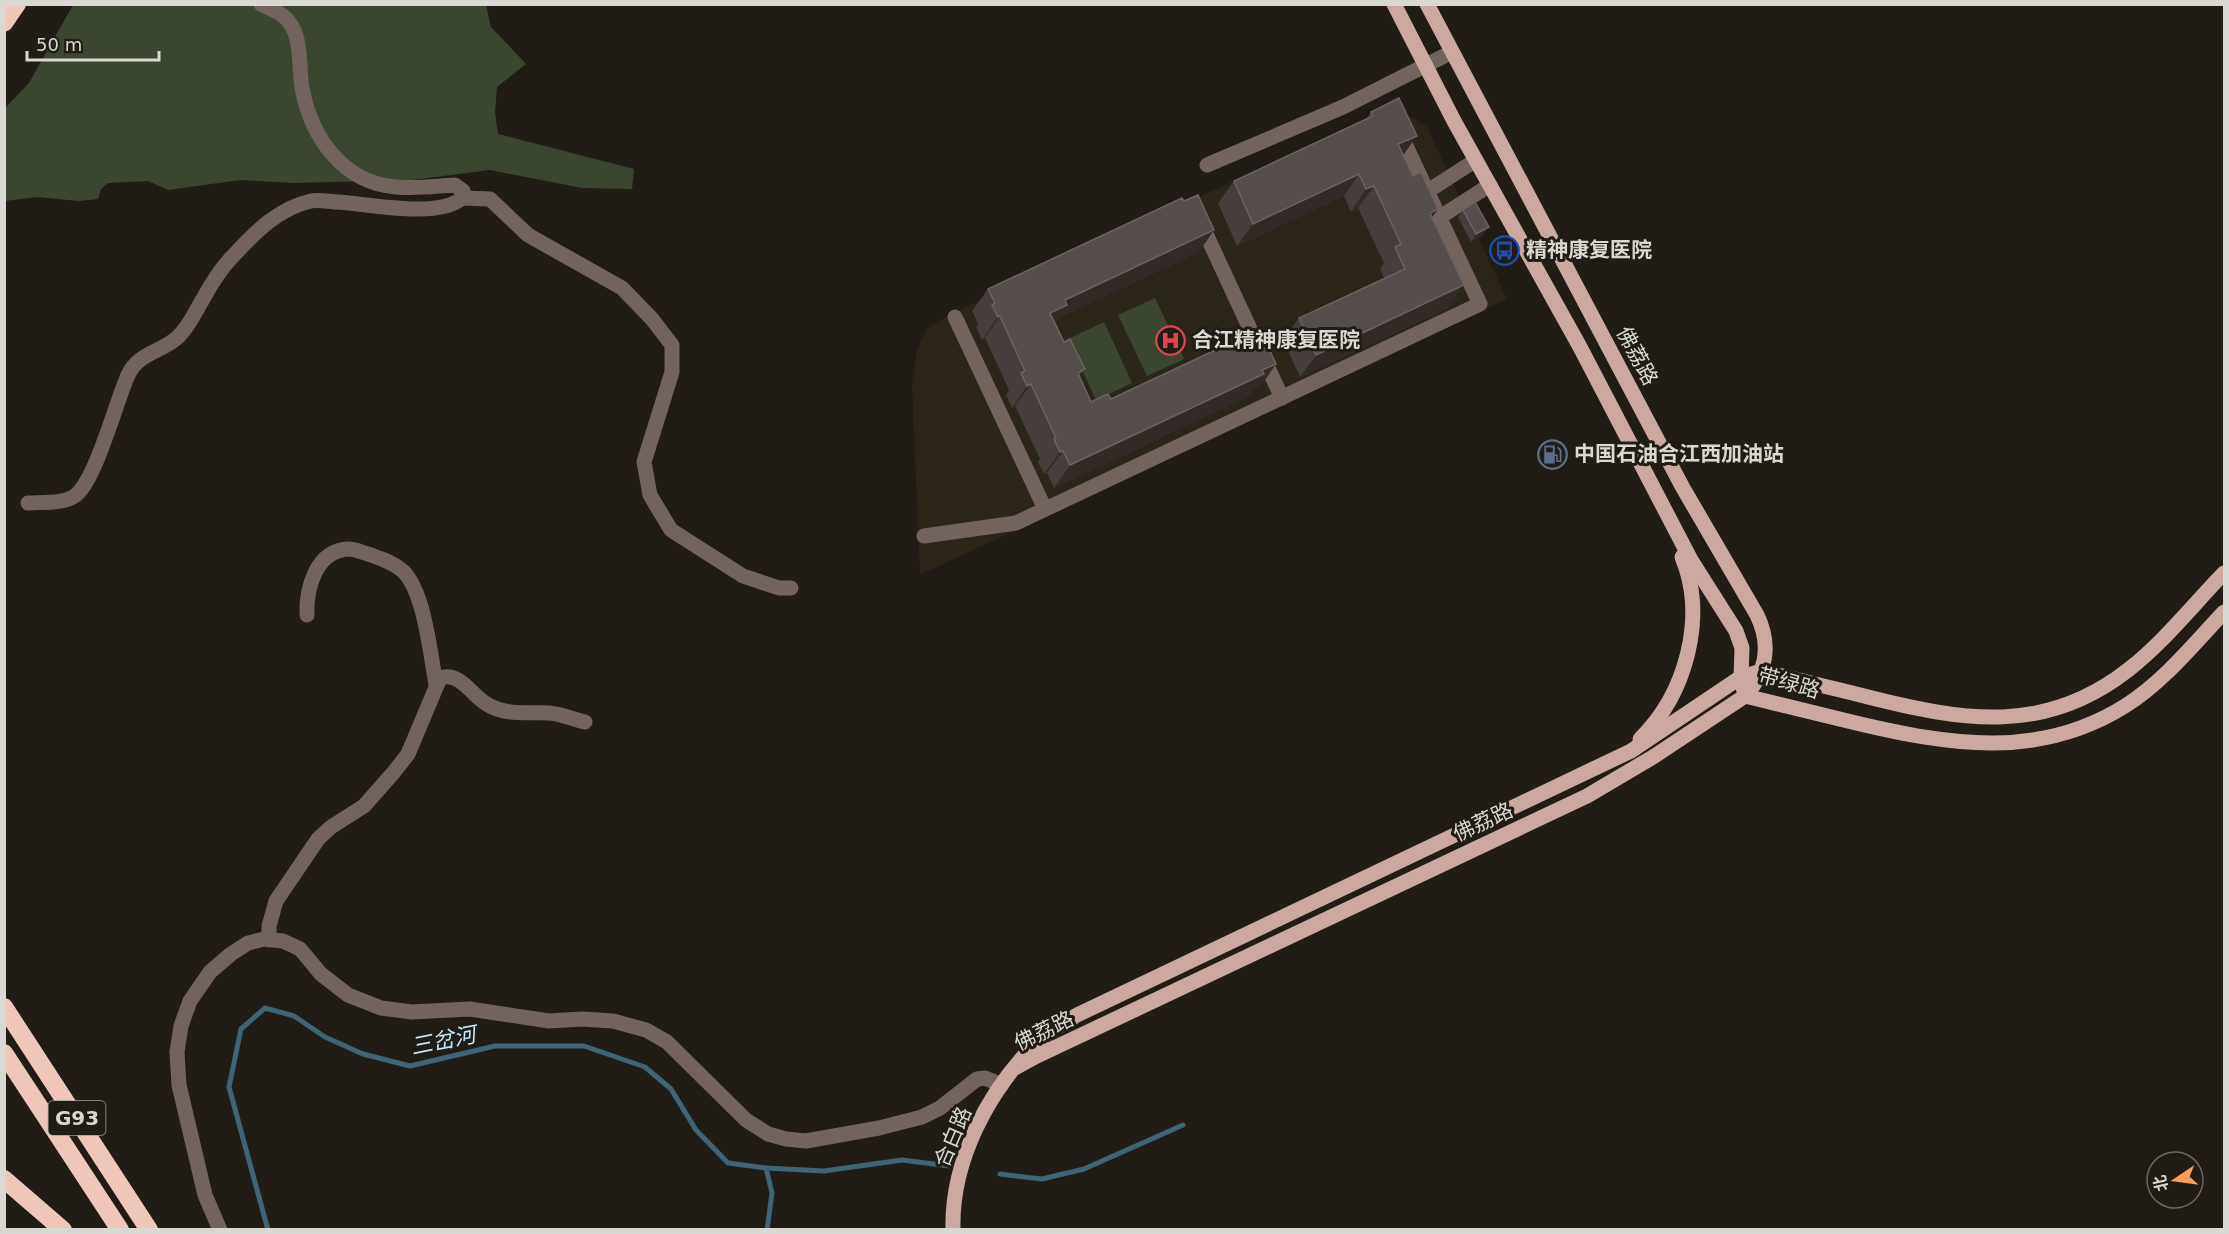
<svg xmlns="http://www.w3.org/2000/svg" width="2229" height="1234" font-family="'DejaVu Sans','Noto Sans SC',sans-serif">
<rect width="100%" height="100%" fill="#211d16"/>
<path fill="#2c2519" d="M1390,113L1415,119L1427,127L1507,299L920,575L912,386L917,350L926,329L947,316L1371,116Z"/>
<g fill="#3b4630">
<path d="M73,5H486L491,27L526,64L497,87L495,113L498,134L634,169L632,189L582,188L490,170L412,180L294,183L240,180L168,190L148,181L108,183L101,189L98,199L79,201L37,197L5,201L4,109L29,83Z"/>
<path d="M1155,298L1184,359L1147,376L1118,315Z"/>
<path d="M1104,322L1132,383L1096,400L1068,339Z"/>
</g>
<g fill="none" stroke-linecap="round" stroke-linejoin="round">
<g stroke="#3f6475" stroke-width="5">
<path d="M766,1168L824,1171L902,1160L950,1166"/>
<path d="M1000,1174L1042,1179L1084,1169L1183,1125"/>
<path d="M268,1230L229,1087L241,1029L265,1008L294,1016L325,1037L363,1054L410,1066L495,1046H584L645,1067L671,1089L696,1130L728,1163L766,1168L772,1193L767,1230"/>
</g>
<g stroke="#73635e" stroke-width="15">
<path d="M1207,165L1343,107L1452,52"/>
<path d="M1428,191L1476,160"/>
<path d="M462,198L490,199L528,235L622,288L652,319L672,345V372L644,462L650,495L671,530L743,576L779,588H791"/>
<path d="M1440,217L1490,185"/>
<path d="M1200,221L1282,398"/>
<path d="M955,317L1045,509"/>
<path d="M28,503C42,502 65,504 76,495C96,479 116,402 128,375C139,352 162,352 178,337C189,327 195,312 203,299C211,284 222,267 234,255C255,232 279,208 311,201C319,199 330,202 338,202C368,204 439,219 462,198L463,191L455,185C436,186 415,189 396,187C343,183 311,137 302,88C298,65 304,31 282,15C276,10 268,8 261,4"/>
<path d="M924,536L1016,523L1480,304L1399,131"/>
<path d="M307,615C306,588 316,550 349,549C355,549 364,553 371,555C382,559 394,563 403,571C425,593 430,654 436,684"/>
<path d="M269,940V926L276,901L318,839L331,827L364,806L394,772L408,754L440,678C459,671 471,694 485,703C504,716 527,712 549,713C561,714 573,719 585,722"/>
<path d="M220,1230L205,1195L179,1085L177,1052L181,1026L190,1001L210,972L231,954L248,943L264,939L283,941L300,949L321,974L348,995L381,1008L412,1012L470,1009L549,1021L582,1019L613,1021L646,1030L667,1042L746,1120L768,1134L786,1139L806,1141L879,1128L922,1117L940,1108L977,1079L985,1078L1002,1085"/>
</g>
<g stroke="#cca9a0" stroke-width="15">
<path d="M1394,4L1454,121L1580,347L1691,560L1736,631L1742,648L1741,677L1745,696C1782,705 1819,714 1856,723C1949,745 2039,760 2125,706C2163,682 2193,645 2224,612"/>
<path d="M1640,739C1686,694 1707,617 1682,557"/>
<path d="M1015,1068L1037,1056L1587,796L1653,757L1745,696C1767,672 1771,644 1757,615L1683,488L1427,4"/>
<path d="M953,1230C951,1161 988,1092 1035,1044C1047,1032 1063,1024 1077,1015L1631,751L1741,677L1762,671C1797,680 1833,688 1868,697C1964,721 2045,735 2128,670C2164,642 2193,605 2224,573"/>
</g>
<g stroke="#efc6ba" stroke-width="18">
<path d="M4,23L17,4"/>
<path d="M4,1007L149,1230"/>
<path d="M4,1053L120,1230"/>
<path d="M4,1179L63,1230"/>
</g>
</g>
<g fill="#463e3c">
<path d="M1371,112L1403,155L1413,176L1438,209L1432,217L1448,308L1300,377L1283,340L1299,318L1384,278L1380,269L1384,263L1358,208L1351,212L1344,196L1237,246L1218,203L1234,181L1366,119Z"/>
<path d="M1184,201L1199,252L1058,318L1055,323L1091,402L1111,399L1261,386L1254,389L1249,396L1054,488L1047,473L1044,474L1038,462L1040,459L1015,406L1012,408L1006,395L1009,390L985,338L982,340L976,327L978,324L972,311L988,289Z"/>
<path d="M1463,210L1483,235L1471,242L1458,217Z"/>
</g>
<g fill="#312a26">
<path d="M1417,136L1401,158L1398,144Z"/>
<path d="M1359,174L1344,196L1237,246L1253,224Z"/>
<path d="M1374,186L1358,208L1351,212L1366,189Z"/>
<path d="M1438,209L1422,231L1430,213Z"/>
<path d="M1489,227L1483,235L1471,242L1476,234Z"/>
<path d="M1214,230L1199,252L1058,318L1052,327L1050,313L1065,300Z"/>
<path d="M1464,285L1448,308L1300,377L1316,355Z"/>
<path d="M1000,316L985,338L982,340L998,317Z"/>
<path d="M1276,364L1261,386L1254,389L1249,396L1054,488L1070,465Z"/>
<path d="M1085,369L1069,391L1078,373Z"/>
<path d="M1031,384L1015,406L1012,408L1027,386Z"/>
<path d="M1063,451L1047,473L1044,474L1060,452Z"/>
</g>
<g fill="#564e4d" stroke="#6b6462" stroke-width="1.5">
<path d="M1399,98L1417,136L1398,144L1413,176L1421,172L1438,209L1430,213L1464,285L1316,355L1299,318L1405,269L1395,247L1401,244L1374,186L1366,189L1359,174L1253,224L1234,181L1373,116L1371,112Z"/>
<path d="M1198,195L1214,230L1065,300L1067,305L1050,313L1064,342L1070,339L1085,369L1078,373L1091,402L1108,394L1111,399L1260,329L1276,364L1262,370L1264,374L1070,465L1063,451L1060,452L1054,439L1056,438L1031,384L1027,386L1021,373L1025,371L1000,316L998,317L992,305L995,303L988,289L1182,198L1184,201Z"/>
<path d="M1475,202L1489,227L1476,234L1463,210Z"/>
</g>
<defs>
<symbol id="bus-ring" viewBox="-11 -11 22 22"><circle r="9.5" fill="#211d16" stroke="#1a4fb4" stroke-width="1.5"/><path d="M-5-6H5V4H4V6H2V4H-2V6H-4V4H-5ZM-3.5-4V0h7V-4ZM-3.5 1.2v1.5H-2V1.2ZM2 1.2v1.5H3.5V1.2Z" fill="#1a4fb4"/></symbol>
<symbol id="hospital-ring" viewBox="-11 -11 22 22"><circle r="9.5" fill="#211d16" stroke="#e0444e" stroke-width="1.5"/><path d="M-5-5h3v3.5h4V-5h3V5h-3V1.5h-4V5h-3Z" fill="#e0444e"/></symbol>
<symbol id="fuel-ring" viewBox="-11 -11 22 22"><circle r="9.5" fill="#211d16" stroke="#5c6f8a" stroke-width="1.5"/><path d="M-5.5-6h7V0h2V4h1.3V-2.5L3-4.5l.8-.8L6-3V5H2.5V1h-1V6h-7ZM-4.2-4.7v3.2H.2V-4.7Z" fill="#5c6f8a"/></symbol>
</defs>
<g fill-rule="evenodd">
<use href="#bus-ring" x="1488" y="234" width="33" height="33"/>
<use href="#hospital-ring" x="1154" y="324" width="33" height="33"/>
<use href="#fuel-ring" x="1536" y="438" width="33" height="33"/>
</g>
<g text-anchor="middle" stroke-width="6" stroke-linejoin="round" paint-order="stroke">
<rect fill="#211d16" stroke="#a2a09a" stroke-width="1.5" x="48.5" y="1101" width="57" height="34" rx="4.5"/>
<g font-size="20" font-weight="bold" fill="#dad8d3">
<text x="77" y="1125">G93</text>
</g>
<g font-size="21" font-weight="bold" fill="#dad8d3" stroke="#211d16" text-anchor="start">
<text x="1526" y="257">精神康复医院</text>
<text x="1192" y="347">合江精神康复医院</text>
<text x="1574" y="461">中国石油合江西加油站</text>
</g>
<g font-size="21" fill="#dad8d3" stroke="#211d16">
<text transform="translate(1637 356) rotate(62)" y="7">佛荔路</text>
<text transform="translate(1789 683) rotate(16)" y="7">带绿路</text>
<text transform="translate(1483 822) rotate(-25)" y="7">佛荔路</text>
<text transform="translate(1044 1031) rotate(-26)" y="7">佛荔路</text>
<text transform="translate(953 1137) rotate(-67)" y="7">合白路</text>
</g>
<g font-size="22" font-style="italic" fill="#c2e9fc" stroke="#211d16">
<text transform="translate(443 1040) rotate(-11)" y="8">三岔河</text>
</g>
</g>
<rect width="2229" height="1234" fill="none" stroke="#dad8d3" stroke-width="12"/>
<g transform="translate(2175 1180) rotate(257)"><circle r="28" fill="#211d16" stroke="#6b6862" stroke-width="1.5"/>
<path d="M0-4.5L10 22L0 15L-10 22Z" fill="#fc9d53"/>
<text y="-9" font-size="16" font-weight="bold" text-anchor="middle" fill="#dad8d3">北</text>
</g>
<path d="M27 51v9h132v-9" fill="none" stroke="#dad8d3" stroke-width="3"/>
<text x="36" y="51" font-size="18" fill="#dad8d3" stroke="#211d16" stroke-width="4.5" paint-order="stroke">50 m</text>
</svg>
